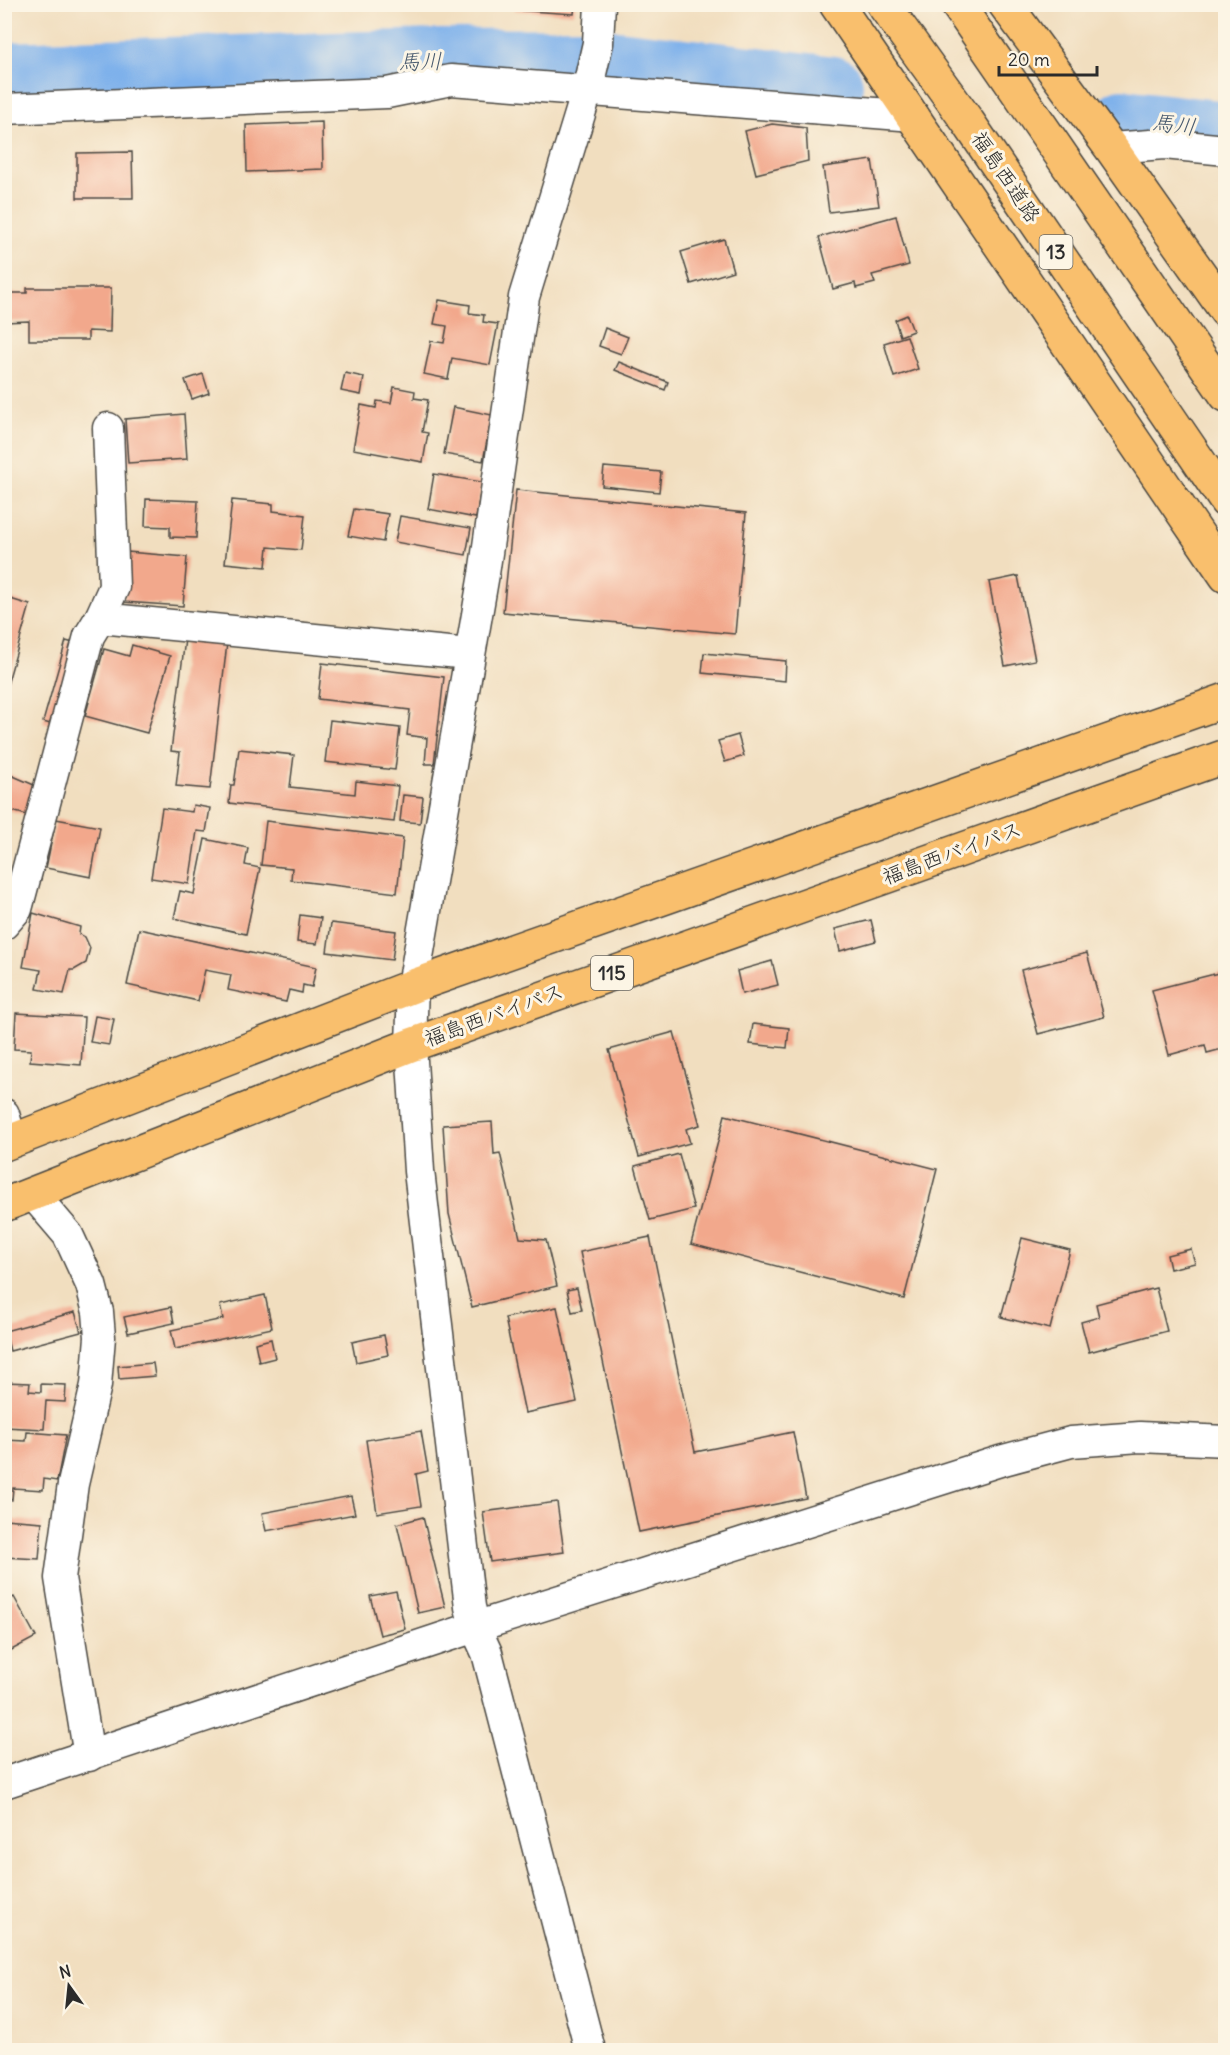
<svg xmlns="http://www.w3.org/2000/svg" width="1230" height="2055" font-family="Delius,'Klee One',sans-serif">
<rect width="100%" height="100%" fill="#fcf5e5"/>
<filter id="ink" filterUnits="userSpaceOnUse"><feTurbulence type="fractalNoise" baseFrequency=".0167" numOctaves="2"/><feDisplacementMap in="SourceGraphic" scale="12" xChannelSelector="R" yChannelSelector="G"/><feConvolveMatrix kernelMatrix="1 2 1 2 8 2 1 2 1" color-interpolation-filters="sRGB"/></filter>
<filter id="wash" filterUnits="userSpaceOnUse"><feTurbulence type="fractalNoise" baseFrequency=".008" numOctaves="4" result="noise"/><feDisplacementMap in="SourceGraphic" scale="24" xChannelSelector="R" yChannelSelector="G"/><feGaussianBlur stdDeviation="1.35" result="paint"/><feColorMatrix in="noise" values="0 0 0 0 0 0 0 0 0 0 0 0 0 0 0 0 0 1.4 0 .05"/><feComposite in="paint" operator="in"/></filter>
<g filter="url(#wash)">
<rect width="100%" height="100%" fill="#f1debf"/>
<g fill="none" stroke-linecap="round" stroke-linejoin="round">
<g stroke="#7eb1eb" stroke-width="58">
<path d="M4,71L434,58L600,57L834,85"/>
<path d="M1122,118L1226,130"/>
</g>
</g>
<g id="blocks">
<g fill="#f2a88c">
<path d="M514,4H575L574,14L514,10Z"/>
<path d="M322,122L323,169L247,172L246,125Z"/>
<path d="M772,124L806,128L808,161L756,174L745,131Z"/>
<path d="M132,152L133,198H77V153Z"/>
<path d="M872,160L879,206L829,212L823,167Z"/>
<path d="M896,216L909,265L872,275L875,283L856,288L855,283L833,289L819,237Z"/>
<path d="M724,239L733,271L691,284L681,252Z"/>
<path d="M27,288H111L110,332L88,331V340H29V321L4,322V293H27Z"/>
<path d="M439,300L470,305L469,313L484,315L483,322L498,324L490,365L452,358L448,379L424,374L431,341L444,343L447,326L434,324Z"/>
<path d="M907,315L913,331L900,336L895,320Z"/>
<path d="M605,328L628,337L621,354L599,346Z"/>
<path d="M907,336L918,369L894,377L884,343Z"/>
<path d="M619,362L668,382L665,390L615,370Z"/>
<path d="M345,373L364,377L361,395L341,391Z"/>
<path d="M203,374L209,393L192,399L185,380Z"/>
<path d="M394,387L415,391L414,398L428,400L422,432L428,433L423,462L353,449L361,405L376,408L377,401L391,403Z"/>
<path d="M453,407L492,415L483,461L444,454Z"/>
<path d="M184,414L187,459L128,463L125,419Z"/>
<path d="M604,467L661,472L659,492L602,486Z"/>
<path d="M434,474L482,482L476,518L428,509Z"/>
<path d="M516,490L746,513L735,634L503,612Z"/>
<path d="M146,499L198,501L196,538L170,537V527L145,526Z"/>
<path d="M232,500L273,504V511L305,515L301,550L268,547L266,567L225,563Z"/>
<path d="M354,509L388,514L383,542L348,536Z"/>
<path d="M400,516L471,528L466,555L395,542Z"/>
<path d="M127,552L187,557L183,606L124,602Z"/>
<path d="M1018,576L1035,660L1005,666L989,582Z"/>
<path d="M4,597L30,605L5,692H4Z"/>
<path d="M185,639L227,643L210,789L176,786L180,752L171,751Z"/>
<path d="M66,641L81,645L58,726L43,722Z"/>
<path d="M132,645L170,656L147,733L85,716L104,649L129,656Z"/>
<path d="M704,653L786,661L785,681L702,673Z"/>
<path d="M322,663L444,677L434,764H425L427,738L407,735L410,710L318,699Z"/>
<path d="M330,720L400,728L395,770L325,762Z"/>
<path d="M738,735L744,756L725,762L718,741Z"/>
<path d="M239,749L294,755L290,787L355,794L356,781L398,786L394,822L229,803L231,785H234Z"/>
<path d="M4,772L34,785L27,815L4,809Z"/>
<path d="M403,795L423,797L420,823L400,821Z"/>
<path d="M193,805L210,808L206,832L197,831L189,884L151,878L162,808L192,812Z"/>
<path d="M56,819L100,827L91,877L46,868Z"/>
<path d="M266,821L403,838L397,893L291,880L292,868L261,865Z"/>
<path d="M205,839L248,848L245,865L260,868L246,934L174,918L180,891L194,894Z"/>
<path d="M33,913L80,927L79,934L85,937L90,948L86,963L74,970H70L64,994L37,989L41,970L23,967Z"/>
<path d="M300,915L321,918L317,944L297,942Z"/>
<path d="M871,920L876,941L840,951L835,929Z"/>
<path d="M331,923L396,931L392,960L327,952Z"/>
<path d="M139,929L316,967L312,987L303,985L302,993L289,990L286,1002L228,990L231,975L205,970L198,1001L127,985Z"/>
<path d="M1087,953L1104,1017L1038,1034L1021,970Z"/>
<path d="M772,961L778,985L742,994L737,971Z"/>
<path d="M1226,971V1048L1207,1053L1205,1045L1169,1055L1152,990Z"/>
<path d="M16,1013L84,1017L81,1065L30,1061L31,1050L14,1049Z"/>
<path d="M95,1016L114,1019L109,1045L90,1042Z"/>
<path d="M753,1024L789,1028L787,1048L750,1044Z"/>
<path d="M674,1032L700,1125L686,1129L690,1143L639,1157L609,1050Z"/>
<path d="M725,1115L937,1169L904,1299L691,1244Z"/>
<path d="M492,1122L494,1154L500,1153L520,1238L546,1240L557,1286L472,1307L449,1214L443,1125Z"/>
<path d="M679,1154L694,1209L650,1220L635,1166Z"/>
<path d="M650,1237L695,1452L793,1432L806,1498L639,1532L580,1252Z"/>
<path d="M1022,1238L1070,1250L1050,1329L1001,1317Z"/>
<path d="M1191,1249L1195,1263L1170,1269L1167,1255Z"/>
<path d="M577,1288L582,1310L572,1312L567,1290Z"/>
<path d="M1156,1288L1167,1331L1089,1352L1081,1322L1099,1317L1096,1304Z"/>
<path d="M265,1295L272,1328L175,1349L171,1330L223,1319L220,1305Z"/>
<path d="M171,1307L174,1323L128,1333L124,1317Z"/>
<path d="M557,1307L577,1402L525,1413L505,1318Z"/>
<path d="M75,1312L81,1332L10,1351L5,1331Z"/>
<path d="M384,1335L388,1355L356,1362L352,1342Z"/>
<path d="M271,1339L275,1358L259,1362L255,1343Z"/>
<path d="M153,1363L155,1376L119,1379L118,1366Z"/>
<path d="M4,1382L30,1383L29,1391L41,1392V1384L66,1385L65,1402L46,1401L44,1429L4,1427Z"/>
<path d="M421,1431L428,1471L416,1474L421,1506L377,1513L366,1440Z"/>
<path d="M27,1432L66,1435L57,1481L44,1479L43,1490L13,1488L12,1500H4V1440L26,1441Z"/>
<path d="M351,1496L355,1514L266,1531L262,1513Z"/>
<path d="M557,1502L564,1552L490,1562L483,1512Z"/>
<path d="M423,1517L445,1607L418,1613L397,1524Z"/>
<path d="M4,1519L42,1522L39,1559L4,1557Z"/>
<path d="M396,1591L405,1629L380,1635L370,1596Z"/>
<path d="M14,1597L36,1637L4,1654V1602Z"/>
</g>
</g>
</g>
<g filter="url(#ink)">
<use href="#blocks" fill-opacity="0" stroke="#494641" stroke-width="1.5"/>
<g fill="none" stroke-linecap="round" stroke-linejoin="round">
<defs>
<g id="minor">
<path d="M4,109L387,93L451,80L914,116"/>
<path d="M1111,148L1164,144L1226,150"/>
<path d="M108,428L114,587L100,618L469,654"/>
<path d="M4,924L17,909L89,636L100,618"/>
<path d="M4,1114L12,1142"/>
<path d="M33,1194L68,1235L91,1285L98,1312L100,1337L96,1385L73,1484L60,1578L89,1756"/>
<path d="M4,1783L475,1627L1000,1461L1071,1442L1140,1437L1226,1441"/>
<path d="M590,2050L487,1653L475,1627L470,1607L419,1171L411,1045L413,986L484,574L524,297L587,91L598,43L600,4"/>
</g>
<g id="trunk">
<path d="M836,4L1226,576"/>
<path d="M883,4L968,122L1226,501"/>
<path d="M957,4L1226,395"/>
<path d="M1005,4L1111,148L1226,311"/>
<path d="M4,1144L413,986L1226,700"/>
<path d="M4,1205L411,1045L1226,756"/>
</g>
</defs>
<use href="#minor" stroke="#494641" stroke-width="33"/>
<use href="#trunk" stroke="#494641" stroke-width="36"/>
<use href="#minor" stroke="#fff" stroke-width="30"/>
<use href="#trunk" stroke="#f9bf6d" stroke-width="33"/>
</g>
</g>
<g text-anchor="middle" stroke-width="6" stroke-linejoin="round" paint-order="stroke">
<g fill="#fcf5e5" stroke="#6a6863" stroke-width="1.5">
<rect x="1039.5" y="235" width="33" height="34" rx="4.5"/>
<rect x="591" y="956" width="42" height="34" rx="4.5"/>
</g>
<g font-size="20" font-weight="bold" fill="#2b2b2b">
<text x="1056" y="259">13</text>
<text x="612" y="980">115</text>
</g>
<g font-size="21" fill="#2b2b2b" stroke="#fcf5e5">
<text transform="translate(1006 177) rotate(56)" y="7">福島西道路</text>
<text transform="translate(952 853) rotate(-20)" y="7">福島西バイパス</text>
<text transform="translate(494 1015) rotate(-20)" y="7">福島西バイパス</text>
</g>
<g font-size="22" font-style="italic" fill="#485a6e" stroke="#fcf5e5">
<text transform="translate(420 61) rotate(-1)" y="8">馬川</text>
<text transform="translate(1174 124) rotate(7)" y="8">馬川</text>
</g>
</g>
<rect width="1230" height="2055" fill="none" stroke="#fcf5e5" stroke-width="24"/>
<g transform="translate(69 1986) rotate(345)" stroke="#fcf5e5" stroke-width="4.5" paint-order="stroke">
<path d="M0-4.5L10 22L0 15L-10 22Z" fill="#2b2b2b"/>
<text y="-9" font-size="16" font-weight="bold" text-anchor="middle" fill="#2b2b2b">N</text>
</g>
<path d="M999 66v9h98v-9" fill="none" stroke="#2b2b2b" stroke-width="3"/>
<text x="1008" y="66" font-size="18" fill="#2b2b2b" stroke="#fcf5e5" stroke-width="4.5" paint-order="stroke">20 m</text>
</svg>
